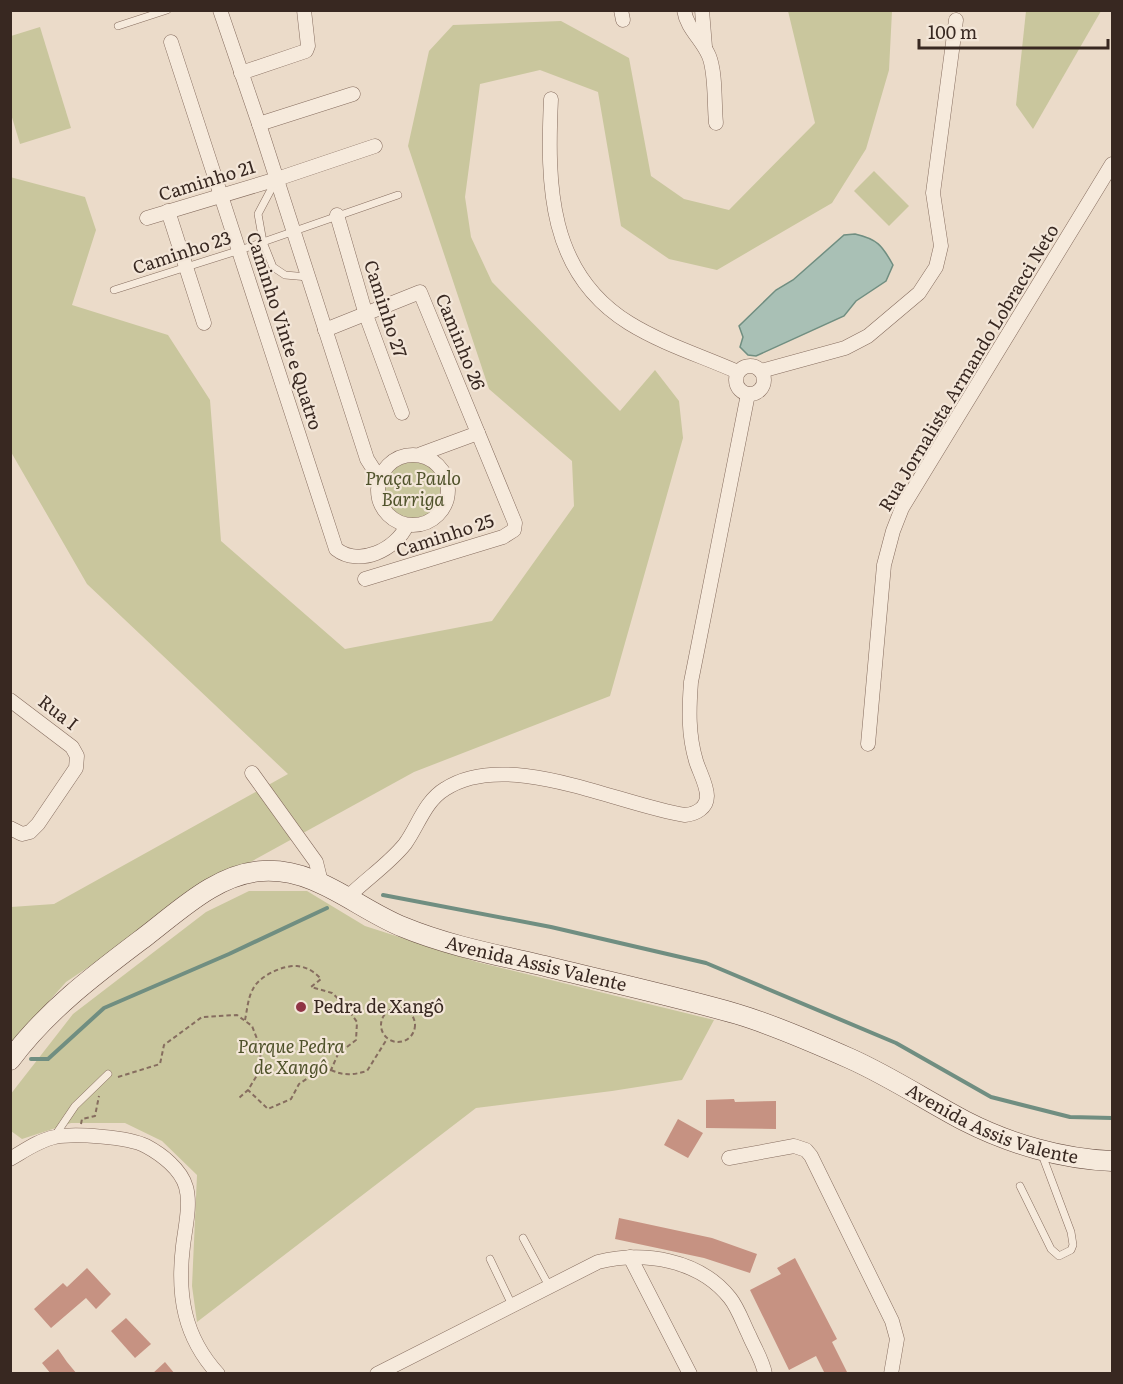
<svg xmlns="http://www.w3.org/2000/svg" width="1123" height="1384" font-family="Literata,serif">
<rect width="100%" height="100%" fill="#ebdbc9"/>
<g fill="#c9c69d">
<path d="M788,11H892L889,70L866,149L832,203L717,270L669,259L621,226L598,92L540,70L480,84L465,197L471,237L492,282L620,411L655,370L679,401L683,438L610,696L414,772L225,876L66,982L11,1044V907L54,904L288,774L87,584L11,452L10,177L85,197L96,230L72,305L168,335L210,400L221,541L345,649L492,621L574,506L572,461L489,389L408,146L429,51L453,25L561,21L629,58L651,176L684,199L729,210L815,123Z"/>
<path d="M1026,11H1101L1033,129L1016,105Z"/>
<path d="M40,27L71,128L20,144L11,114V36Z"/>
<path d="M874,171L909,206L889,226L854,191Z"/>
<circle cx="413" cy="490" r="28"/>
<path d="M249,891H307L365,926L477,962L714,1020L682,1080L612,1091L476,1108L197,1322L192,1286L197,1175L162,1141L125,1123H71L22,1139L11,1131L10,1095L73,1014L206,912Z"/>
</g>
<path fill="#a9c0b5" stroke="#708e81" stroke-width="1.5" d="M855,234C877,239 882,245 893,265L886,281L856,301L844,316L756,356L748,355L740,347L743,337L739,326L776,290L793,280L844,235Z"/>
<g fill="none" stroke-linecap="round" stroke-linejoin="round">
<g stroke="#708e81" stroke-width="4">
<path d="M383,895L551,927L706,963L896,1043L991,1097L1070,1117L1112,1118"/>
<path d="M31,1059H48L104,1008L229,954L327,908"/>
</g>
</g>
<g fill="#c69282">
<path d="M734,1099L735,1102L776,1101V1129L706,1128V1100Z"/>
<path d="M678,1119L703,1133L688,1158L664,1145Z"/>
<path d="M619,1218L712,1238L757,1254L750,1273L704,1258L615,1239Z"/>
<path d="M795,1258L837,1339L832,1342L848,1374H825L816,1356L789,1370L750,1290L781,1274L777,1268Z"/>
<path d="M87,1268L111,1294L96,1309L86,1298L51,1328L34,1309L63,1283L67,1287Z"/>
<path d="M126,1318L151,1344L135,1358L111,1331Z"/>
<path d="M58,1349L67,1362L77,1374H51L42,1363Z"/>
<path d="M165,1362L175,1374H152Z"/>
</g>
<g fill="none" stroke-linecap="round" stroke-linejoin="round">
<defs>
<g id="service">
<path d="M118,26L167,10"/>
<path d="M275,182L258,214L263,242L273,267L285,275L308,277"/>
<path d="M114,290L240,250L398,195"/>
<path d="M54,1137L75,1106L108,1074"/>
<path d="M1020,1186L1051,1249L1059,1256L1071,1250L1073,1245L1071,1232L1041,1152"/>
<path d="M523,1238L549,1286"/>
<path d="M490,1259L512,1305"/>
</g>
<g id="minor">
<path d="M220,10L259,124L367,459L379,478"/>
<path d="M621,10L623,20"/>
<path d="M684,10C687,29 702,39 709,56C716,73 714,104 716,123"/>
<path d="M702,10L705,47"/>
<path d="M171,42L336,549C359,567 396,550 407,525"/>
<path d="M241,73L306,51L308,46L304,10"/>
<path d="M551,99C547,185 548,273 629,323C663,344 702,356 738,372"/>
<path d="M259,124L353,94"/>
<path d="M168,211L204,323"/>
<path d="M337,215L366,315L402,413"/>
<path d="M147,218L277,179L375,146"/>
<path d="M325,330L420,292L515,523L514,530L503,537L365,579"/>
<circle cx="750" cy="380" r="14"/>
<path d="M761,371L845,348L868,336L919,293L936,267L941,246L933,193L956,20"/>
<path d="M421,454L478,433"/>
<circle cx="413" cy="490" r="35"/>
<path d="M10,700L72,747L77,756L76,768L38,824L30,832L22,834L10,828"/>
<path d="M868,744L884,565L893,531L902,508L1112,164"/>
<path d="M252,773L316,862L321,882"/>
<path d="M348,897C366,879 389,864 405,844C418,826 425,801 445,789C507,748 619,805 685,815C696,814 707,808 707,796C707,785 699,771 696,761C688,734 689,709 691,682L748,394"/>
<path d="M729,1158L794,1146L806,1150L811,1156L892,1321L897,1339L891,1374"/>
<path d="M10,1159C24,1151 39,1140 55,1137C74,1133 129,1137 146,1146C161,1154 181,1169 186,1187C191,1204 185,1229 183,1246C177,1295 184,1337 218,1374"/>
<path d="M630,1257L690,1374"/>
<path d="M377,1374L598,1262C644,1251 699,1259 730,1298C738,1308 743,1323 749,1335C754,1347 763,1361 765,1374"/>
</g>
<g id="secondary">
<path id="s1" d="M10,1060C48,1009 97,973 146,936C180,910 218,873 263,871C317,868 356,908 403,927C449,946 498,955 545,966C609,982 674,996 737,1014C774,1025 815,1043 851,1059C891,1077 927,1101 965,1121C1010,1144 1062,1159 1112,1161"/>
</g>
</defs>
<use href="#service" stroke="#866d5f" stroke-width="8"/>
<use href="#minor" stroke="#866d5f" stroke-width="15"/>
<use href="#secondary" stroke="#684e42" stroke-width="21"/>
<g stroke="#866d5f" stroke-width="2" stroke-dasharray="4.5 3" stroke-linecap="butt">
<circle cx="398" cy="1025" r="17"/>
<path d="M245,1020C247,1011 248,997 253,989C259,976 283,965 297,966C307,967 315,972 321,979L311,987L332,993L344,1004L357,1022L356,1040L338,1054L331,1070L314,1074L299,1084L291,1099L268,1109L248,1090"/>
<path d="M331,1070C344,1076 353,1075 367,1071L387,1039"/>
<path d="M118,1077L160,1064L164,1045L202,1017L237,1015L252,1026L261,1049L259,1072L248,1090L238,1099"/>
<path d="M81,1124L82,1119L95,1116L99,1096"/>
</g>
<use href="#service" stroke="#f6eadc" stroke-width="7"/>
<use href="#minor" stroke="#f6eadc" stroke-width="14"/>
<use href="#secondary" stroke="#f6eadc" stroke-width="20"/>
</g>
<circle fill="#903445" stroke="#f3e6d8" stroke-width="2" cx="301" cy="1007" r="6"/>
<g text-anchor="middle" stroke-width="4.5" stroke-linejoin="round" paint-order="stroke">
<g font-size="18" fill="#382821" stroke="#f3e6d8">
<text transform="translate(207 181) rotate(-17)" y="6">Caminho 21</text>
<text transform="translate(182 253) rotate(-18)" y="6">Caminho 23</text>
<text transform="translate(385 309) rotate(72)" y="6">Caminho 27</text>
<text transform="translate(284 331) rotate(72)" y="6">Caminho Vinte e Quatro</text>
<text transform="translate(460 342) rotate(68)" y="6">Caminho 26</text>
<text transform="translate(969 368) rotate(-59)" y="6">Rua Jornalista Armando Lobracci Neto</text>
<text transform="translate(445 536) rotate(-18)" y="6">Caminho 25</text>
<text transform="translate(58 713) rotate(38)" y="6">Rua I</text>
<text dy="6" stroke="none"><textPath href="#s1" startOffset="612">Avenida Assis Valente</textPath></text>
<text dy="6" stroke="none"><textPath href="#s1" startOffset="1098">Avenida Assis Valente</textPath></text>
</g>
<g font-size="18" font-style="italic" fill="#4f522a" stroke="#f3e6d8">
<text x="413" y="485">Praça Paulo<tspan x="413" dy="21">Barriga</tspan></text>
<text x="291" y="1053">Parque Pedra<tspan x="291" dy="21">de Xangô</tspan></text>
</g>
<g font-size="18" fill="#382821" stroke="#f3e6d8" text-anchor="start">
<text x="313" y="1013">Pedra de Xangô</text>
</g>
</g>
<rect width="1123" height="1384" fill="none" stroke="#382821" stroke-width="24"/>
<path d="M919 39v9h189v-9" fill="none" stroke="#382821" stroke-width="3"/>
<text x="928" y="39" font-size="18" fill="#382821" stroke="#f3e6d8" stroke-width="4.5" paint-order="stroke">100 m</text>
</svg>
